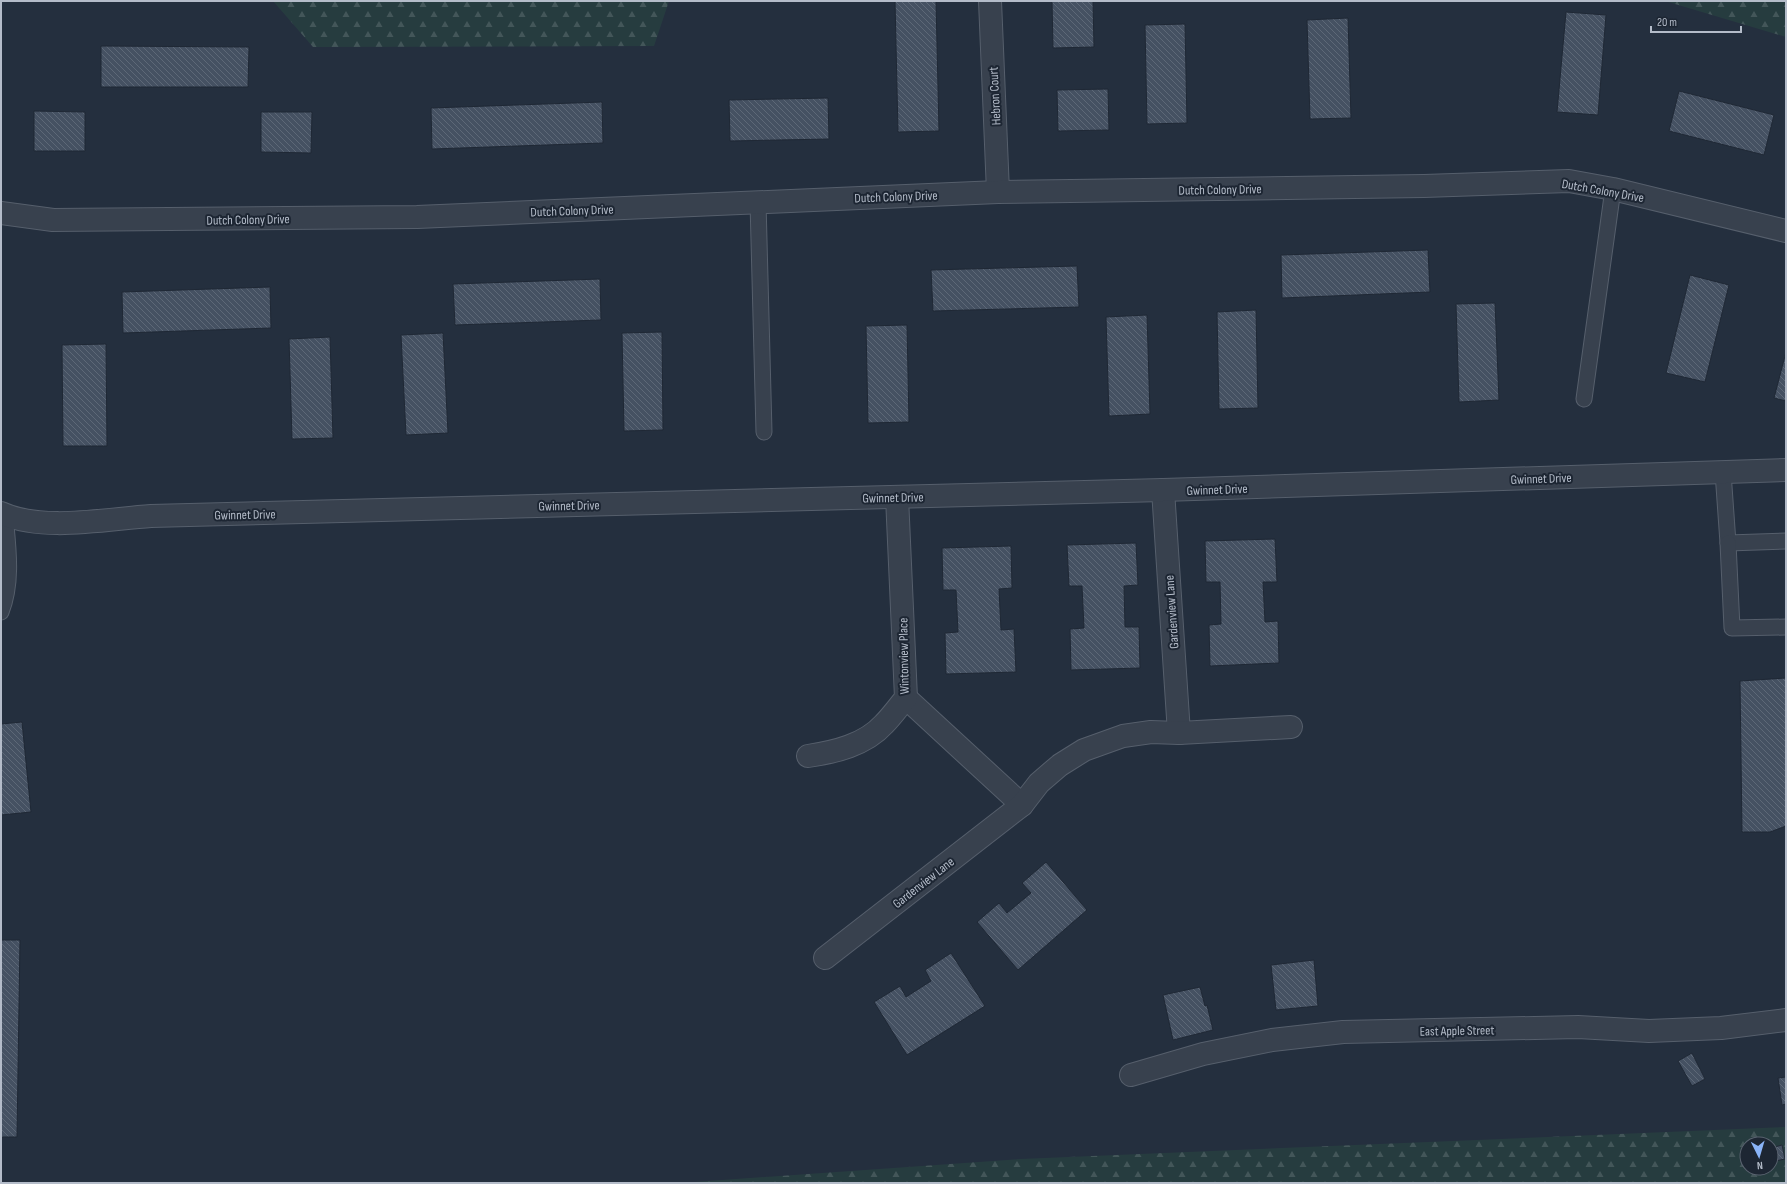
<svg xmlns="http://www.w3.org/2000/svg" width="1787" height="1184" font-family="'Sofia Sans Condensed',sans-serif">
<defs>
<pattern id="forest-firs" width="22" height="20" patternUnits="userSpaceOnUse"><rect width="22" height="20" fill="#263c3f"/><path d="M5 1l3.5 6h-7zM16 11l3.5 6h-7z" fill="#435659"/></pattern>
<pattern id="building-back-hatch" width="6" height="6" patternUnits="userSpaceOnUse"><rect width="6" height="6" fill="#455162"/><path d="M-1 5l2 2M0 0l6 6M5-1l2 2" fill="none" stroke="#5d6877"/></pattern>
</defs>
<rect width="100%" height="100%" fill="#242f3e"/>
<g fill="url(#forest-firs)" fill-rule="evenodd">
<path d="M273,1H669L654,46L313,47Z"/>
<path d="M1665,1H1786V37Z"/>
<path d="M1786,1127V1183H680L1021,1159ZM1747,1144H1771V1168H1747Z"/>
</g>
<g fill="url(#building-back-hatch)" stroke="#1f2835">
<path d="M895,1H936L939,131L898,132Z"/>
<path d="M1052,1H1093L1094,47L1053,48Z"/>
<path d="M1566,12L1606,15L1598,115L1557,112Z"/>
<path d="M1348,18L1351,118L1310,119L1307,20Z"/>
<path d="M1185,24L1187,123L1147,124L1145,25Z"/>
<path d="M101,46L249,47L248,87H101Z"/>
<path d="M1108,89L1109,130L1058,131L1057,90Z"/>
<path d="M1679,91L1774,115L1764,155L1669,131Z"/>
<path d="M828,98L829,139L730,141L729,100Z"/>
<path d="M602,102L603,143L432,149L431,108Z"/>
<path d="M34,111L85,112V151H34Z"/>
<path d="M261,112H312L311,153L261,152Z"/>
<path d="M1428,250L1430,292L1282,298L1281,255Z"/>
<path d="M1077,266L1079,307L933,311L931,270Z"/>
<path d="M1690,275L1729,285L1705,382L1666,373Z"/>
<path d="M600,279L601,320L455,325L453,284Z"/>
<path d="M270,287L271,328L123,333L122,292Z"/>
<path d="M1495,303L1499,400L1459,402L1456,304Z"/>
<path d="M1256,310L1258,408L1219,409L1217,312Z"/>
<path d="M1147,315L1150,414L1109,416L1106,317Z"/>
<path d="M907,325L909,422L868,423L866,326Z"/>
<path d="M662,332L663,430L624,431L622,333Z"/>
<path d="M443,333L448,433L406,435L401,335Z"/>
<path d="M330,337L333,438L292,439L289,339Z"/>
<path d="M106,344L107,446H63L62,345Z"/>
<path d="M1786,352V401L1774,398Z"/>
<path d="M1275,539L1277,582H1263L1265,622L1278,621L1279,663L1210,666L1209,625L1221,624L1220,582H1206L1205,541Z"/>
<path d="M1136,543L1138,585L1124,586L1125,627H1139L1140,668L1071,670L1070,629L1084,628L1082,586H1069L1067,545Z"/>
<path d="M1011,546L1012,588L999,589L1001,630L1014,629L1016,672L946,674L945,633L958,632L956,590H943L942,548Z"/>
<path d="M1786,678V826L1770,832H1742L1740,681Z"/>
<path d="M22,722L31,812L1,815V724Z"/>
<path d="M1046,862L1087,910L1018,970L977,922L999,903L1007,913L1031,893L1022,883Z"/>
<path d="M1,940H20L17,1137H1Z"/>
<path d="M951,953L985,1006L907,1055L874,1002L900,986L906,997L931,981L925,970Z"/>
<path d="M1314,960L1318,1006L1276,1010L1271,965Z"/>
<path d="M1200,987L1205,1006L1207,1005L1213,1030L1173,1040L1163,995Z"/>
<path d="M1692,1053L1705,1079L1692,1086L1678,1061Z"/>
<path d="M1786,1077V1104L1782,1105L1778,1078Z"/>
<path d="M1782,1145L1785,1159L1771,1162V1148Z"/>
</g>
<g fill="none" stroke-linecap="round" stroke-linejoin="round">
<defs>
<g id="service">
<path d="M758,202L764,432"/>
<path d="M1584,399L1613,189"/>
<path d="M1723,472L1728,543L1786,541"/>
<path d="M1728,543L1732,628L1786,627"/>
<path d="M1,612C13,582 8,547 5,515"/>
</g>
<g id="minor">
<path d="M990,1L998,192"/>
<path d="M1,213L53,220L417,217L998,192L1424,186L1569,181L1613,189L1786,231"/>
<path d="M1163,490L1179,733"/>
<path d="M1,513C43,532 106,519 151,516L1163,490L1786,470"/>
<path d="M906,698L1022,805"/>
<path d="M808,756C835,752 865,745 884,724C892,716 899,706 906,698L897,497"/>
<path d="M825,958L1022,805L1039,783L1060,765L1084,750L1123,736L1151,732L1179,733L1291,727"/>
<path d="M1131,1075L1203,1054L1272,1040L1343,1032L1578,1027L1649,1031L1721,1028L1786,1020"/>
</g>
</defs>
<use href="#service" stroke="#565f6c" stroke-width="17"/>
<use href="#minor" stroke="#565f6c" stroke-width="24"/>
<use href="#service" stroke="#38414e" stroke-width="15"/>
<use href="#minor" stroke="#38414e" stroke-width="22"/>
</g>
<g text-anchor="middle" stroke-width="4" stroke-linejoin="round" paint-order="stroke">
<g font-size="13" fill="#b4bcc9" stroke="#1d2633">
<text transform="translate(994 96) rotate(-93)" y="5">Hebron Court</text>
<text transform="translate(1220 189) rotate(-1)" y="5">Dutch Colony Drive</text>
<text transform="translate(1603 190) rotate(10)" y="5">Dutch Colony Drive</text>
<text transform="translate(896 196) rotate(-2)" y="5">Dutch Colony Drive</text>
<text transform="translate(572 210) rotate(-2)" y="5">Dutch Colony Drive</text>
<text transform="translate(248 219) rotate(-1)" y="5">Dutch Colony Drive</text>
<text transform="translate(1541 478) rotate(-2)" y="5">Gwinnet Drive</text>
<text transform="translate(1217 489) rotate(-2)" y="5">Gwinnet Drive</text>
<text transform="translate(893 497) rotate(-1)" y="5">Gwinnet Drive</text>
<text transform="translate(569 505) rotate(-1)" y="5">Gwinnet Drive</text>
<text transform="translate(245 514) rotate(-1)" y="5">Gwinnet Drive</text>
<text transform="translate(1171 612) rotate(-94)" y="5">Gardenview Lane</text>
<text transform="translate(903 656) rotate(-91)" y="5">Wintonview Place</text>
<text transform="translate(923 882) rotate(-38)" y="5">Gardenview Lane</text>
<text transform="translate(1457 1030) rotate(-1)" y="5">East Apple Street</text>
</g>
</g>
<rect width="1787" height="1184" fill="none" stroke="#b4bcc9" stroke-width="4"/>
<g transform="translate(1759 1156) rotate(175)"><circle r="19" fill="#1d2633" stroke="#59626f"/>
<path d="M0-3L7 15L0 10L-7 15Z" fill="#8ab4f8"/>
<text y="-6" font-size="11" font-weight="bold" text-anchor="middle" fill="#b4bcc9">N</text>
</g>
<path d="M1651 26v6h90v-6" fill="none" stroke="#b4bcc9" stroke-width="2"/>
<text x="1657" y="26" font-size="12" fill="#b4bcc9" stroke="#1d2633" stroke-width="3" paint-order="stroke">20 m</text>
</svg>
